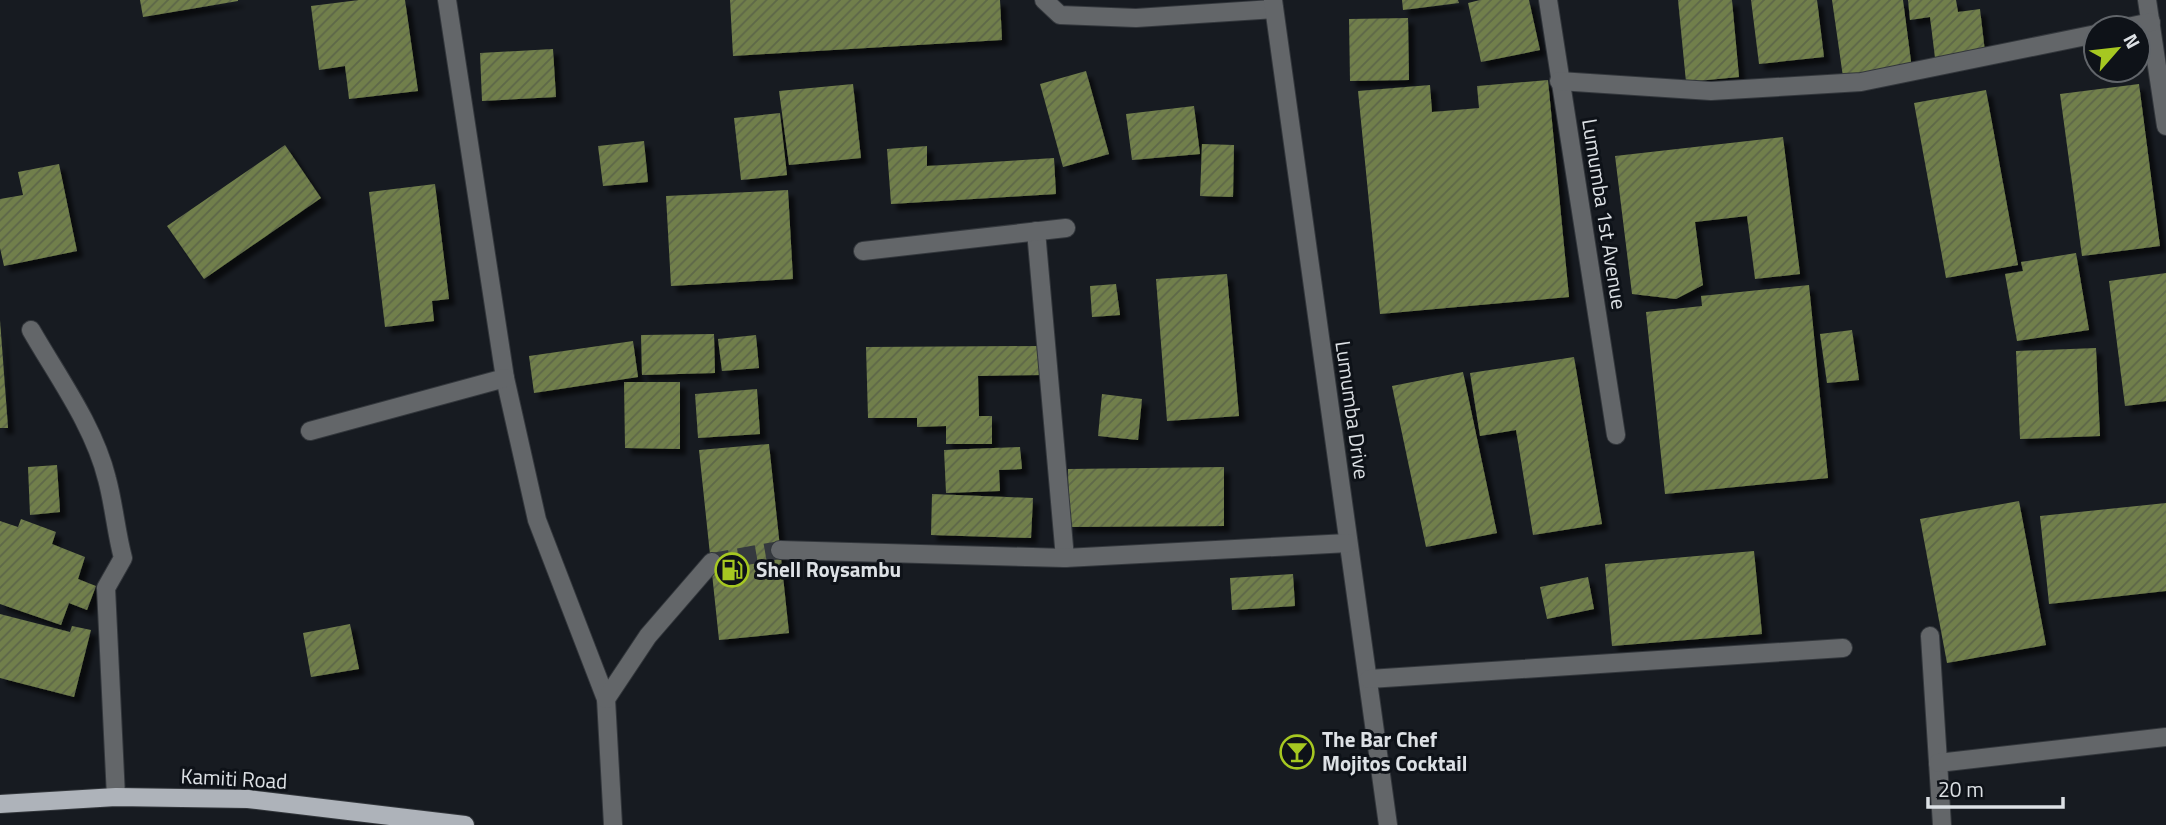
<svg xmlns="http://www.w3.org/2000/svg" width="2166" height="825" font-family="'Titillium Web',sans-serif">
<defs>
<pattern id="building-hatch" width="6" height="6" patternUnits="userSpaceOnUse" patternTransform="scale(1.75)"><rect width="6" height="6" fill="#717f4c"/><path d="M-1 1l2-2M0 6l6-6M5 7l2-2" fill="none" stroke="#5e6749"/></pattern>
<filter id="shadow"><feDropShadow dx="6" dy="6" stdDeviation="2" flood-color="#0009"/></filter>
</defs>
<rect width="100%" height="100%" fill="#171b21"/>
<g fill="url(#building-hatch)" filter="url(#shadow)">
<path d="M140,0H238V1L143,17Z"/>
<path d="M359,0H405L418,91L349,99L345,66L319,70L311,6Z"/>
<path d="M730,0H1000L1002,40L733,56Z"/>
<path d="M1402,0H1458L1459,3L1403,10Z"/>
<path d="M1480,0H1529L1540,50L1481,62L1468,3Z"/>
<path d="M1678,0H1732L1739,77L1686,82Z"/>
<path d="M1751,0H1817L1824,57L1759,64Z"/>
<path d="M1832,0H1903L1912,69L1843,77Z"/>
<path d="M1908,0H1956L1958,12L1980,9L1985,52L1935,58L1930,17L1910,20Z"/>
<path d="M1408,18L1409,80L1350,81L1349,19Z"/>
<path d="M553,49L556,97L482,101L480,53Z"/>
<path d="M1086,71L1109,154L1063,167L1040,84Z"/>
<path d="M1548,80L1569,297L1380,314L1358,91L1430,85L1432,112L1479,108L1477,86Z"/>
<path d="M853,84L861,158L789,165L779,91Z"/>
<path d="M2139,84L2160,246L2082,256L2060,94Z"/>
<path d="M1986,90L2018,265L1946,278L1914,103Z"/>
<path d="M1194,106L1200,154L1132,160L1126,114Z"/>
<path d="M780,113L787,175L741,180L734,118Z"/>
<path d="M1783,137L1800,274L1755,279L1747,216L1695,222L1703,285L1676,299L1632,294L1615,156Z"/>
<path d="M644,141L648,182L603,186L598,146Z"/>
<path d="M1202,144L1234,145L1233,197L1200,196Z"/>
<path d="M285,145L321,198L204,279L167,226Z"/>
<path d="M927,146V166L1054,158L1056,194L891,204L887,149Z"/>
<path d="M59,164L77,251L4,266L0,248V199L23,195L18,172Z"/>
<path d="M435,184L449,299L432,301L434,321L385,327L369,192Z"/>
<path d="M788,190L793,279L671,286L666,196Z"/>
<path d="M2076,253L2089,330L2017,341L2005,274L2023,271L2021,262Z"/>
<path d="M2166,273V401L2125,406L2109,281Z"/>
<path d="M1227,274L1239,416L1167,421L1156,279Z"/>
<path d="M1116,284L1120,315L1092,317L1090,286Z"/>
<path d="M1809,285L1828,478L1665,494L1646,312L1702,306L1701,296Z"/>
<path d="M0,320L8,428H0Z"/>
<path d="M1852,330L1859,380L1827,383L1820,334Z"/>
<path d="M714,334L715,373L642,375L641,335Z"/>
<path d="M756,335L759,368L722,371L718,339Z"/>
<path d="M633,341L638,377L534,393L529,356Z"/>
<path d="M1040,346L1041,375L978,376L979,416H992V444H946V426L917,427V418H868L866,347Z"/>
<path d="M2096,348L2100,436L2020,439L2016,351Z"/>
<path d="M1574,357L1602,524L1533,535L1516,430L1480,436L1470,373Z"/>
<path d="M1463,372L1497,533L1426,547L1392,386Z"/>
<path d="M624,382H680V449L625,448Z"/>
<path d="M757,389L760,434L698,438L695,394Z"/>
<path d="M1102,394L1142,399L1138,440L1098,436Z"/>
<path d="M769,444L789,633L719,640L699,450Z"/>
<path d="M1020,447L1022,469L999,470L1000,491L946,493L944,450Z"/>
<path d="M57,465L60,512L30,515L28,467Z"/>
<path d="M1224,467V526L1069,527L1068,469Z"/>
<path d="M932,494L1033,498L1031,538L931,535Z"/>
<path d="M2019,501L2046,645L1947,663L1920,519Z"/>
<path d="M2166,503V591L2049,604L2040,516Z"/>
<path d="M21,519L56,532L52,544L85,557L78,579L96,586L87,610L69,603L61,625L0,604V521L18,527Z"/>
<path d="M1754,551L1762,634L1612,646L1605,564Z"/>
<path d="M1293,574L1295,606L1232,610L1230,578Z"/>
<path d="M1588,577L1594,609L1547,619L1540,587Z"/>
<path d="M0,614L70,632L72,626L91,630L74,697L0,678Z"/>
<path d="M350,624L359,669L311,677L303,633Z"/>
</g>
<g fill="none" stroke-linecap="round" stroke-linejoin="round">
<path stroke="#35393e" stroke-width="18" stroke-dasharray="18 9" stroke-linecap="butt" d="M712,562L780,550"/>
<defs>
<g id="minor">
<path d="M447,0L505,378L537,520L606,699L613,825"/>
<path d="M1044,0L1060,15L1136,18L1274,9"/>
<path d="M1273,0L1388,825"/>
<path d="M1548,0L1616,435"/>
<path d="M2147,0L2166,126"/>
<path d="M2123,28L2151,22"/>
<path d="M1559,81L1711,91L1861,82L2096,34"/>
<path d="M1036,231L1065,558"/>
<path d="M863,251L1066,228"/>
<path d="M31,330C58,377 94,426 107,479C114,505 116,532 123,558L106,588L116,797"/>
<path d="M310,431L505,378"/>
<path d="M780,550L1065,558L1348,543"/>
<path d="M1930,636L1942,825"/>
<path d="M1369,679L1843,648"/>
<path d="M606,699L648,636L712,562"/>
<path d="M1938,763L2166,737"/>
</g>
<path id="major" d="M0,804L116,797L248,799L465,825"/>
</defs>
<use href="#minor" stroke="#33373c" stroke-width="20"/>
<use href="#major" stroke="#33373c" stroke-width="20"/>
<use href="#minor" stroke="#636669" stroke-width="18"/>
<use href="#major" stroke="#aeb3ba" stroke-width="18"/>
</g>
<defs>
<symbol id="fuel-ring" viewBox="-11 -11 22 22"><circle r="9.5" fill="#0e1218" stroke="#a6c821" stroke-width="1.5"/><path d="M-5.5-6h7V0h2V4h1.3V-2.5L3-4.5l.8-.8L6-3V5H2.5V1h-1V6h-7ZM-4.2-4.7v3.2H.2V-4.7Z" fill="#a6c821"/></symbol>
<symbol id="bar-ring" viewBox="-11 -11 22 22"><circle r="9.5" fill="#0e1218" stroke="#a6c821" stroke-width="1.5"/><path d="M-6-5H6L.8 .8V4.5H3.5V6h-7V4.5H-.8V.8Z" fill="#a6c821"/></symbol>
</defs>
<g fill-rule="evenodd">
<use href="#fuel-ring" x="713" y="551" width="38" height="38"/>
<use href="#bar-ring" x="1278" y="733" width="38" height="38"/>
</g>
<g text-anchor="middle" stroke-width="6" stroke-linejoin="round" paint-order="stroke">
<g font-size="21" fill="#dde1e5" stroke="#0e1218">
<text transform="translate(1604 214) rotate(81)" y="7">Lumumba 1st Avenue</text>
<text transform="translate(1352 410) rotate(82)" y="7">Lumumba Drive</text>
<text transform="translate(234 779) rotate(3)" y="7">Kamiti Road</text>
</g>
<g font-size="21" font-weight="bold" fill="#dde1e5" stroke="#0e1218" text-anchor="start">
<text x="756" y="577">Shell Roysambu</text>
<text x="1322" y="747">The Bar Chef<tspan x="1322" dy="24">Mojitos Cocktail</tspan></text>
</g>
</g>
<g transform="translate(2117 49) rotate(62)"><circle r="33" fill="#0e1218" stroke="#61656a" stroke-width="2"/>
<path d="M0-5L12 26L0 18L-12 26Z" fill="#a6c821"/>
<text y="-10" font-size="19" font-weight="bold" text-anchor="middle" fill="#dde1e5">N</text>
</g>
<path d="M1928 797v10h135v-10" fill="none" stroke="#dde1e5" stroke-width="3.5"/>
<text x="1938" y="797" font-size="21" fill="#dde1e5" stroke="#0e1218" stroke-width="5" paint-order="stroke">20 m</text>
</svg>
